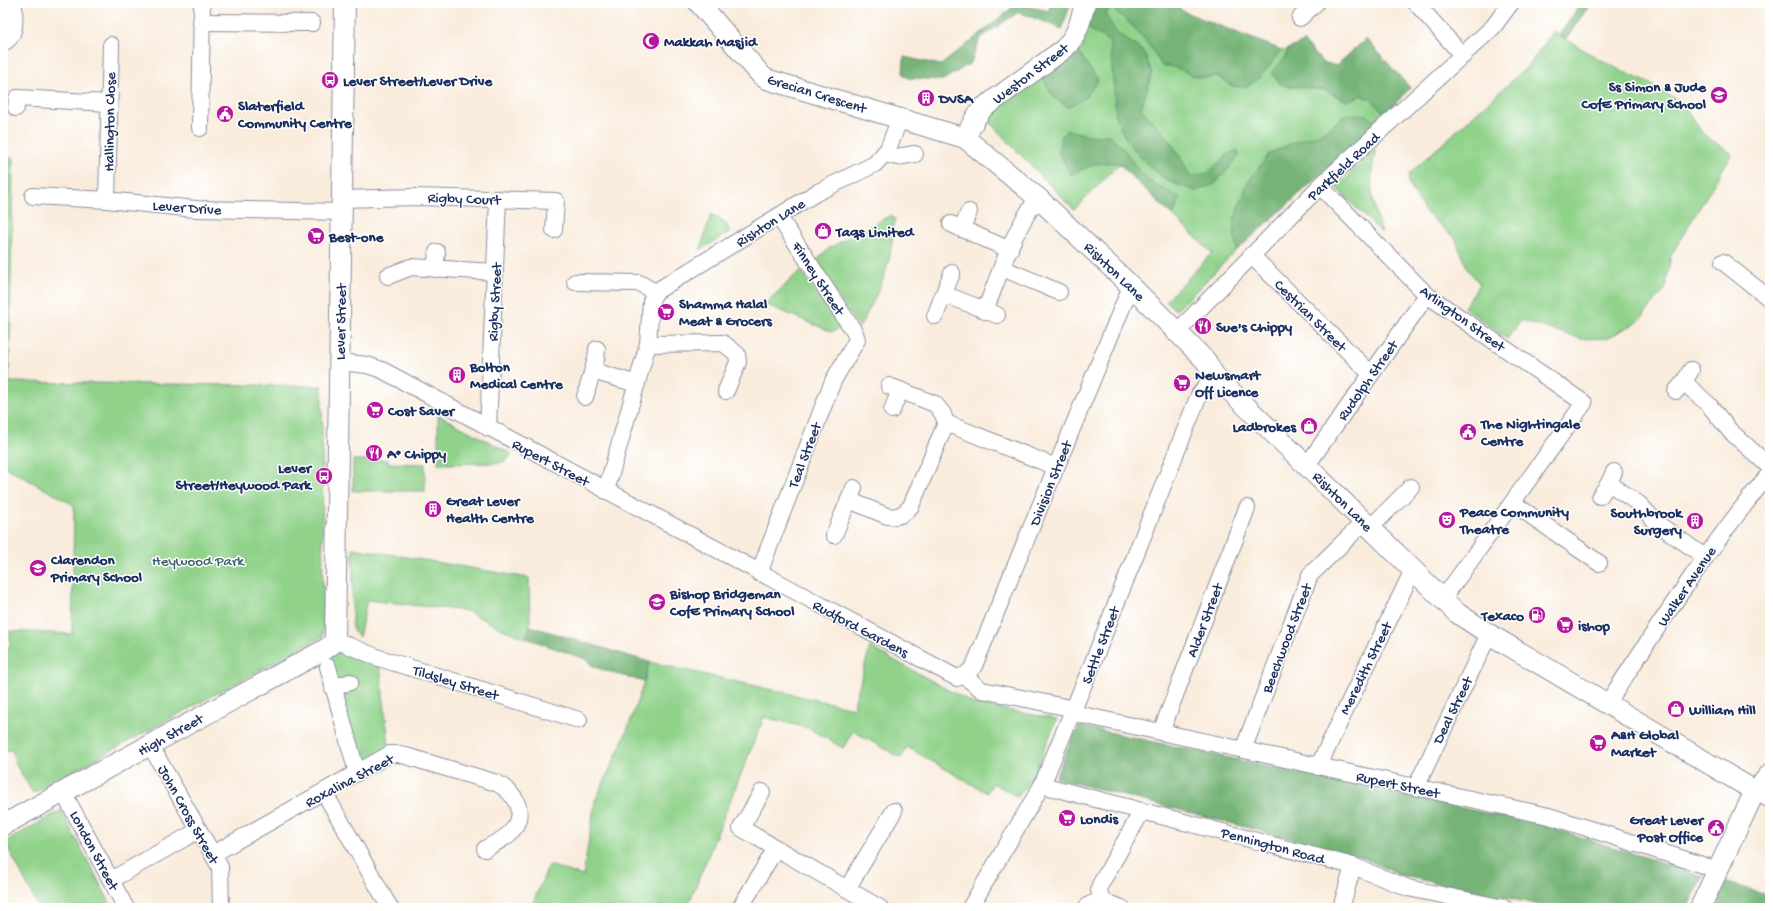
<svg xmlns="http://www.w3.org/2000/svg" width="1773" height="911" font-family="'Gochi Hand',sans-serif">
<rect width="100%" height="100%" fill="#fff"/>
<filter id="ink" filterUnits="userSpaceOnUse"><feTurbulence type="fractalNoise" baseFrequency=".025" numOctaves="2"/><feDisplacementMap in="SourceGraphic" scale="8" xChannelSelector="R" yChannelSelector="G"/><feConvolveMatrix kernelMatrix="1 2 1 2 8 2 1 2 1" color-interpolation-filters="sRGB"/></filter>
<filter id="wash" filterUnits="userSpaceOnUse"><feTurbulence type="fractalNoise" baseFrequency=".012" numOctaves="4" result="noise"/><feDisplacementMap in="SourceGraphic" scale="16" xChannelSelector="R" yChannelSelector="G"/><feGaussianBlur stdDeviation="0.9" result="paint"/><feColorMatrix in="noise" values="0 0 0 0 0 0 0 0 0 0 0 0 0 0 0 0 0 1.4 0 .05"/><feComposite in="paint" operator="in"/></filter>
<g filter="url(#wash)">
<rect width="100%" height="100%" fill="#f9ecdc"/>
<g fill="#90d28a" stroke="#568074">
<path d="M1091,3H1175L1185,14L1284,51L1304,42L1322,62L1336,66L1366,39L1410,88L1303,183L1178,309H1174L1166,301L1212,253L1119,164L1074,210L991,124V117L994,111L1082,49Z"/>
<path d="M1554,31L1585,51L1620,70L1653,85L1683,104L1703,134L1732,154L1671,255L1665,290L1638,322L1607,338L1581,339L1521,320L1507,339L1464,307L1480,284L1468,270L1455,238L1425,212L1408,183L1409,174L1528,66Z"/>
<path d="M1376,149C1368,178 1372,206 1382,233L1336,188Z"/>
<path d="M3,157L13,158L9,382L322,386L323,636L33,793L16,765L12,750L3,751L4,647H10V631L72,634L74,505L3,466Z"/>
<path d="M711,214L725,222L730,232L700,250Z"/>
<path d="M891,215L895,219C893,231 892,244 890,256C884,282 872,305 859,328L815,262L829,248Z"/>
<path d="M801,270L840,328L832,332L765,304Z"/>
<path d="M438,415L512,454L506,461L500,463L438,464Z"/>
<path d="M353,460H388V463L425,464V491H353Z"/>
<path d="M353,548L529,578L530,626L526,638L502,629L467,611L367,600L359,637L354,632L352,625Z"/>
<path d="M335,640L379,658L390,754L357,773L324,650Z"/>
<path d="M870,647L974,704L1057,719L1035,771L1018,797L993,783L987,793L907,747L901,758L853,731L843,748L808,728L764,717L687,908H509L521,903L531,907L549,865L583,876L595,801L627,731L644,682L649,662L853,708Z"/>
<path d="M61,810V811L113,908H39L5,842Z"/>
</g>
<g fill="#74b476" stroke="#48726a">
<path d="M1050,3H1071L1062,29L1019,12L980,38L971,63L943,80L908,78L903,74L904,57L941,65L1017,4L1049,11Z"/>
<path d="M1097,3H1174L1180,10L1281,50C1270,64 1253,96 1231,85C1226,83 1222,79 1218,76C1212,77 1204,78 1198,77C1184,73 1178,65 1162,66C1147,39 1136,28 1112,8L1105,14L1116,32L1144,52L1152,73L1141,109C1161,129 1180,151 1190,177L1208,173L1228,154L1238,150L1239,156L1215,184L1196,191C1189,188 1180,186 1173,183C1150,171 1122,141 1116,116L1110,42L1086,27Z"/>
<path d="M1581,3H1591L1566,39L1559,35Z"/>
<path d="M1366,39L1410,88L1385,114L1370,99L1362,95L1347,101L1325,90L1281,85L1271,73L1285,58L1288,50L1304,42L1322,62L1336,66Z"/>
<path d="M1078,51L1098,80L1086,97L1068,107L1055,99L1042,77Z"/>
<path d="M1348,114L1367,115L1378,123L1237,250L1233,223L1248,182L1270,153L1295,142L1320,134Z"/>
<path d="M1067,130L1092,136L1110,135L1126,152L1135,166L1149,181L1180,198L1173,216L1119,164H1124C1102,160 1090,165 1071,175L1058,151L1062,136Z"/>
<path d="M530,626L649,662L644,682L594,667L585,659L526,638Z"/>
<path d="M1080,726L1546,826L1704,876L1687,908H1554L1399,875L1362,857L1055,778L1073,737Z"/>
<path d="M1724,882L1770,895V908H1710Z"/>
</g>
</g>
<g filter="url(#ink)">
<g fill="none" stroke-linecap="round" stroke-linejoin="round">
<defs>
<g id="minor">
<path d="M1416,3L1463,56"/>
<path d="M1300,18L1316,3"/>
<path d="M201,22L312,23"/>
<path d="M3,43C18,36 14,17 14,3"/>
<path d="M16,108L17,98L109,103"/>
<path d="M200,128L202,3"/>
<path d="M884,154L897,157L915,154"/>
<path d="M1320,186L1427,295L1584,403L1442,600"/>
<path d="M33,196L107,200L195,209L342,212"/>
<path d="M342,199L415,197L556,201L554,230"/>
<path d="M107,200L111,45"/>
<path d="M951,224L1010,250"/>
<path d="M961,229L969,212"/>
<path d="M1251,255L1371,374"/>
<path d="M1723,262L1770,299"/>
<path d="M1002,268L1059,292"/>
<path d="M435,269L437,252"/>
<path d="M388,276L411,267L495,272"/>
<path d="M575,282L639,283L655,292"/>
<path d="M944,294L997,315"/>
<path d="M985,311C1000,273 1013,230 1038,198"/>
<path d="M935,316L952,273"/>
<path d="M1178,331L1320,186L1493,27L1511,3"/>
<path d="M648,344L723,343L737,354L738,362L726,391"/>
<path d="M340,362L367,365L382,370L957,678L967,674L974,666L1131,286"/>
<path d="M593,371L637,384"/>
<path d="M1684,382L1709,405L1730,431L1770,467"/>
<path d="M889,386L935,404L943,414L946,423"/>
<path d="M1676,391L1684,382L1691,370"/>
<path d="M585,397L596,359L597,349"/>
<path d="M892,410L900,390"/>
<path d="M488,428L498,199"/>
<path d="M1307,465L1427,295"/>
<path d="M1609,483L1639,504L1658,524L1705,557"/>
<path d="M606,491L648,344L651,301L655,292L816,193L875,164L888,149L900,118"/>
<path d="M1600,496L1609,483L1614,472"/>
<path d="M849,500L887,516C898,518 904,514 911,506L946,423L1056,467"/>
<path d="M1513,503L1599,563"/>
<path d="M1370,528L1411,487"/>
<path d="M834,535L854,488"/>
<path d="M759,573L833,381L857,340L855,333L779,217"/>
<path d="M335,640L379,658L579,720"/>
<path d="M328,667L357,773"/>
<path d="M964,676L982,690L1075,709"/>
<path d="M333,688L350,682"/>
<path d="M1607,704C1659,625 1710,545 1770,473"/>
<path d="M1073,713L1549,816L1718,870"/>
<path d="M1161,732L1247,508"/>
<path d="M150,745L220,867L221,908"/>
<path d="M1243,750L1310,575L1364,522"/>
<path d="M1318,767L1413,570"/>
<path d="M1042,785L1353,866L1408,888L1504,908"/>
<path d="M1416,787L1489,634"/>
<path d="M1755,791L1770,800"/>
<path d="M63,792L126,908"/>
<path d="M324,792L390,908"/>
<path d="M762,792L741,828L880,908"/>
<path d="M213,854L390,754H399L497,783C516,794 527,812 511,832C505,839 493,844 485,849"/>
<path d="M111,880L199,830"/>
<path d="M847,889L894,811"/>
<path d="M1102,901L1099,890L1100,885L1142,811"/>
<path d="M740,908L776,848"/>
<path d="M970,908L1042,785L1091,667L1199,395L1214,375"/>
<path d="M1086,908C1097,897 1109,904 1122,908"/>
<path d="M1341,908L1353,866"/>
</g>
<g id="tertiary">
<path d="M699,3L761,75L766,79L965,138L1038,198L1131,286L1206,361L1214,375L1457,613L1489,634L1755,791"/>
<path d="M965,138L976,117L983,108L1064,49C1078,34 1080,23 1085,3"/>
<path d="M3,825L324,650L330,646L335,640L345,3"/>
<path d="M1700,908L1755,791L1770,774"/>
</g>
</defs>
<use href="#minor" stroke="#8a8e9d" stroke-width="18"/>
<use href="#tertiary" stroke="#8a8e9d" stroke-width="22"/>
<use href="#minor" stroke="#fff" stroke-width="16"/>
<use href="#tertiary" stroke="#fff" stroke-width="20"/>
</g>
</g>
<defs>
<symbol id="mosque-disc" viewBox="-11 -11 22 22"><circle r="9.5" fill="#b5179e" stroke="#fff"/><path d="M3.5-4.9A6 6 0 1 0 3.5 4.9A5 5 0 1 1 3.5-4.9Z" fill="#fff"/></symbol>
<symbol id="bus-disc" viewBox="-11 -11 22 22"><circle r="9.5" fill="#b5179e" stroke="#fff"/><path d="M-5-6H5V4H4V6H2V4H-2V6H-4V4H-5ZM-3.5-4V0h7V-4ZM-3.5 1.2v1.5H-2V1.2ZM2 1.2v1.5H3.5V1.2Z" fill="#fff"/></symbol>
<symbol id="school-disc" viewBox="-11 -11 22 22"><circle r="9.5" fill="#b5179e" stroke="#fff"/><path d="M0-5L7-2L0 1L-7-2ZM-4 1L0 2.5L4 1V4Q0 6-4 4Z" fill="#fff"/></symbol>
<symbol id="building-disc" viewBox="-11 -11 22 22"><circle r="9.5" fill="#b5179e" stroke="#fff"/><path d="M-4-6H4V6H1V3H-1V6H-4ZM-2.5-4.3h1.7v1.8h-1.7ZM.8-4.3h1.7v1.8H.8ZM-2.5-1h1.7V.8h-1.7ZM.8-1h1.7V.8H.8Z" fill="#fff"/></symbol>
<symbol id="civic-disc" viewBox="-11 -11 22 22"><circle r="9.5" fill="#b5179e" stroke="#fff"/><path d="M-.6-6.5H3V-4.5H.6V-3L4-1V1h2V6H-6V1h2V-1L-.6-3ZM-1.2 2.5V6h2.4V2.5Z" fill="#fff"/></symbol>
<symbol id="shop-disc" viewBox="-11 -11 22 22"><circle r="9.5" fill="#b5179e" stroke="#fff"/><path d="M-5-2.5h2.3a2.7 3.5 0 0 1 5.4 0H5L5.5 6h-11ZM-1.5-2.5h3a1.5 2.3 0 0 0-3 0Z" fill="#fff"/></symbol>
<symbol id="supermarket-disc" viewBox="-11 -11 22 22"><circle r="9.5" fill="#b5179e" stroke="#fff"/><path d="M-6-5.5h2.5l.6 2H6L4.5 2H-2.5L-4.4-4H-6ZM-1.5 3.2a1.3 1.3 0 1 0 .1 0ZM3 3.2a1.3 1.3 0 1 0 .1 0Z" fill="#fff"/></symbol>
<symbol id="restaurant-disc" viewBox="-11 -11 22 22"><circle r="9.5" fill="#b5179e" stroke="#fff"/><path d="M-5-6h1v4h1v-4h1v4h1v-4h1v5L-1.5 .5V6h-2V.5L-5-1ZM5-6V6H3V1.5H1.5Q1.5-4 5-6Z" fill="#fff"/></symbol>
<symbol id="theatre-disc" viewBox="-11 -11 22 22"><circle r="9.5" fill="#b5179e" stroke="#fff"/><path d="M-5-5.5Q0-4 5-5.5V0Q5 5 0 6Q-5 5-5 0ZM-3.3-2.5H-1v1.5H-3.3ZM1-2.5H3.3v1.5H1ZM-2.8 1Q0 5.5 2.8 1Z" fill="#fff"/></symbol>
<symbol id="fuel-disc" viewBox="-11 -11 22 22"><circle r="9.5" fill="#b5179e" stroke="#fff"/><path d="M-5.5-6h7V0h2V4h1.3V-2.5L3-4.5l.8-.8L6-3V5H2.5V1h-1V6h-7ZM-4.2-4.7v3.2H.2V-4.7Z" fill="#fff"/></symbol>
</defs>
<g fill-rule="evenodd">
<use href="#mosque-disc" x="641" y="31" width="20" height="20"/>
<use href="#bus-disc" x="320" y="70" width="20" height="20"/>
<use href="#school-disc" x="1709" y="85" width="20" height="20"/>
<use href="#building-disc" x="916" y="88" width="20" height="20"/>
<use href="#civic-disc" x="215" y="104" width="20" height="20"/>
<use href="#shop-disc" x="813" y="221" width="20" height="20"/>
<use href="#supermarket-disc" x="306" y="226" width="20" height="20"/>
<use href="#supermarket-disc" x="656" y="302" width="20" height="20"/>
<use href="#restaurant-disc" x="1193" y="316" width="20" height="20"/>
<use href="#building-disc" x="447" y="365" width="20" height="20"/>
<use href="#supermarket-disc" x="1172" y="373" width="20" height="20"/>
<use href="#supermarket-disc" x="365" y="400" width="20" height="20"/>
<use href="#shop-disc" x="1299" y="416" width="20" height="20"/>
<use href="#civic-disc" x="1458" y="422" width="20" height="20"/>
<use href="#restaurant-disc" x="364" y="443" width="20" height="20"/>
<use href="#bus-disc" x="314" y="466" width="20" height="20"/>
<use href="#building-disc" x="423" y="499" width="20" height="20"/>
<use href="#theatre-disc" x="1437" y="510" width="20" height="20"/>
<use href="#building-disc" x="1685" y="511" width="20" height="20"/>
<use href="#school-disc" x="28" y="558" width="20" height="20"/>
<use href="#school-disc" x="647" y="592" width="20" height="20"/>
<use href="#fuel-disc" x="1527" y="605" width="20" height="20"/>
<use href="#supermarket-disc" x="1555" y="615" width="20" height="20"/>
<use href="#shop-disc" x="1666" y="699" width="20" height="20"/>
<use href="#supermarket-disc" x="1588" y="733" width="20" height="20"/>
<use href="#supermarket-disc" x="1057" y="808" width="20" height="20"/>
<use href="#civic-disc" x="1706" y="818" width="20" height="20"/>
</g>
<g text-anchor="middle" stroke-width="3" stroke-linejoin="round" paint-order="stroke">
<g font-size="15" font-weight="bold" fill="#1b2f5e" stroke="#fff" text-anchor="start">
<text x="664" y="46">Makkah Masjid</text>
<text x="343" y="85">Lever Street/Lever Drive</text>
<text x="1706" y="91" text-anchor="end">Ss Simon &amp; Jude<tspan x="1706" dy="17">CofE Primary School</tspan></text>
<text x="939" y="103">DVSA</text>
<text x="238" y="110">Slaterfield<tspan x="238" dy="17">Community Centre</tspan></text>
<text x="836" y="236">Taqs Limited</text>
<text x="329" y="241">Best-one</text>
<text x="679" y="308">Shamma Halal<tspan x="679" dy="17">Meat &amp; Grocers</tspan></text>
<text x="1216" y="331">Sue's Chippy</text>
<text x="470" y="371">Bolton<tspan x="470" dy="17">Medical Centre</tspan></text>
<text x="1195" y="379">Newsmart<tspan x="1195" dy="17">Off Licence</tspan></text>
<text x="388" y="415">Cost Saver</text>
<text x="1481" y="428">The Nightingale<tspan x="1481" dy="17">Centre</tspan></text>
<text x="1296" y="431" text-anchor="end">Ladbrokes</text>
<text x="387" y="458">A* Chippy</text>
<text x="311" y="472" text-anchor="end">Lever<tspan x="311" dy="17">Street/Heywood Park</tspan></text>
<text x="446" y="505">Great Lever<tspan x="446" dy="17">Health Centre</tspan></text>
<text x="1460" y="516">Peace Community<tspan x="1460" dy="17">Theatre</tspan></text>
<text x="1682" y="517" text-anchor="end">Southbrook<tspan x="1682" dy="17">Surgery</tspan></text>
<text x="51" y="564">Clarendon<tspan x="51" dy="17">Primary School</tspan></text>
<text x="670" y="598">Bishop Bridgeman<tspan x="670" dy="17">CofE Primary School</tspan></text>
<text x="1524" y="620" text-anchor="end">Texaco</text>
<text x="1578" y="630">ishop</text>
<text x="1689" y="714">William Hill</text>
<text x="1611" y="739">A&amp;H Global<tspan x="1611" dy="17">Market</tspan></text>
<text x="1080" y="823">Londis</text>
<text x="1703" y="824" text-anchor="end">Great Lever<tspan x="1703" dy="17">Post Office</tspan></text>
</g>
<g font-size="15" fill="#1b2f5e" stroke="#fff">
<text transform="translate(1030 73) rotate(-37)" y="5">Weston Street</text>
<text transform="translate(817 93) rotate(17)" y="5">Grecian Crescent</text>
<text transform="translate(109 122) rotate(-89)" y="5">Hallington Close</text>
<text transform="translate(1343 166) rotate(-43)" y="5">Parkfield Road</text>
<text transform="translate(464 198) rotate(2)" y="5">Rigby Court</text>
<text transform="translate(187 207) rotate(4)" y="5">Lever Drive</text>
<text transform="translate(770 222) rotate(-32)" y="5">Rishton Lane</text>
<text transform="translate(1115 271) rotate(44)" y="5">Rishton Lane</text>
<text transform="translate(819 278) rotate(57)" y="5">Finney Street</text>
<text transform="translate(494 302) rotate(-87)" y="5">Rigby Street</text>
<text transform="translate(1311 315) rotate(45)" y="5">Cestrian Street</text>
<text transform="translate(1463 318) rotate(36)" y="5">Arlington Street</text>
<text transform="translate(340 322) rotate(-89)" y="5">Lever Street</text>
<text transform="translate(1367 380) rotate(-55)" y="5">Rudolph Street</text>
<text transform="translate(804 455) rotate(-69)" y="5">Teal Street</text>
<text transform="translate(551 462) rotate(28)" y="5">Rupert Street</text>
<text transform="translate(1050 483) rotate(-68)" y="5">Division Street</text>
<text transform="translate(1343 501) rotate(45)" y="5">Rishton Lane</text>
<text transform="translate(1686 586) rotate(-56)" y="5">Walker Avenue</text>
<text transform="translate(1204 620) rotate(-69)" y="5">Alder Street</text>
<text transform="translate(861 628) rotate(28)" y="5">Rudford Gardens</text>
<text transform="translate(1286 638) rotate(-69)" y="5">Beechwood Street</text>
<text transform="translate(1100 645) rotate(-69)" y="5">Settle Street</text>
<text transform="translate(1365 668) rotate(-64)" y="5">Meredith Street</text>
<text transform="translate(456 682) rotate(17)" y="5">Tildsley Street</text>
<text transform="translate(1452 710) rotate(-64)" y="5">Deal Street</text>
<text transform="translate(170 734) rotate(-29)" y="5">High Street</text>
<text transform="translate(349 780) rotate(-28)" y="5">Roxalina Street</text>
<text transform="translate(1398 784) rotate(12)" y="5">Rupert Street</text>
<text transform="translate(189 814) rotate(61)" y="5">John Cross Street</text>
<text transform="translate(1273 845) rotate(15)" y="5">Pennington Road</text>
<text transform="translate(95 850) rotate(62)" y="5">London Street</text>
</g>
<g font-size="15" fill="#3e606b" stroke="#fff">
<text x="198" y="565">Heywood Park</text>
</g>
</g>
<rect width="1773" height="911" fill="none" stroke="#fff" stroke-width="16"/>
</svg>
